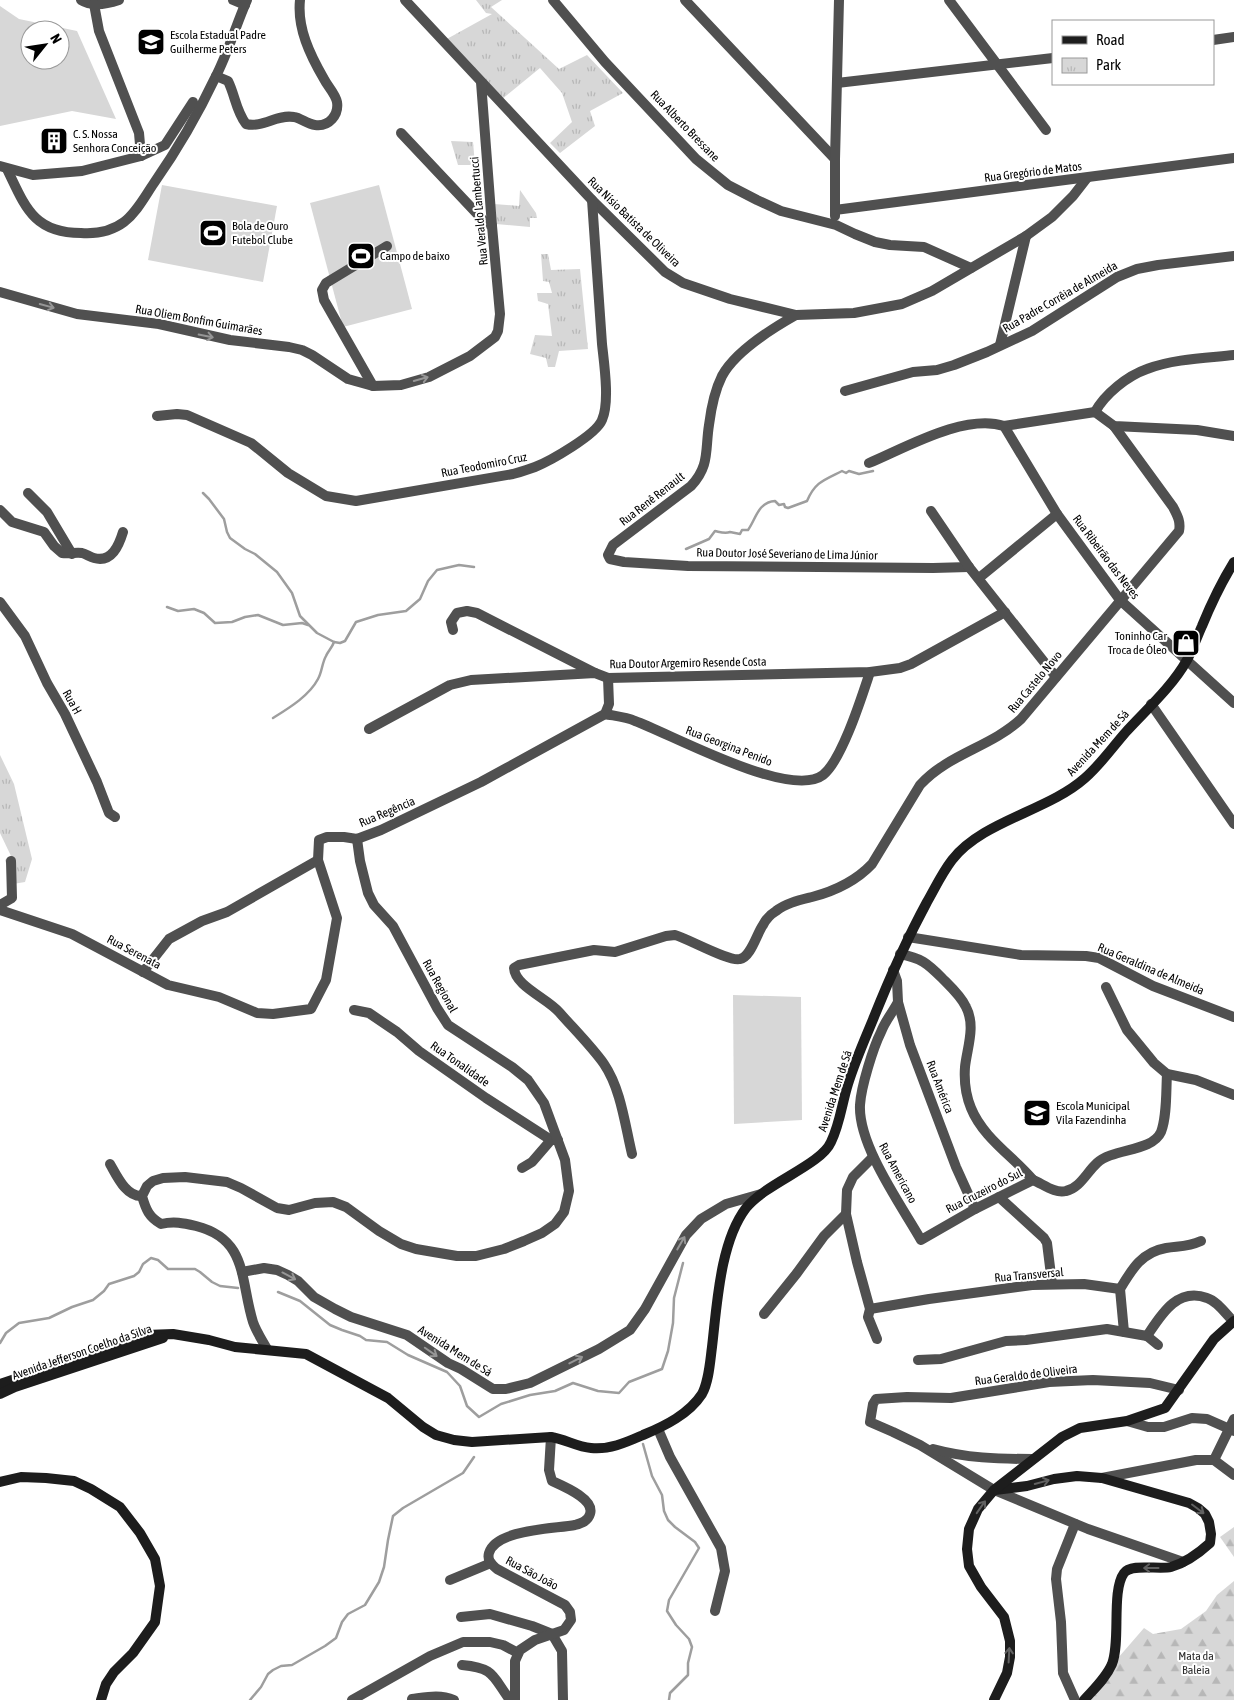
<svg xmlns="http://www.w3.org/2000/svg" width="1234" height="1700" font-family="'Asap Condensed',sans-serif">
<defs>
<pattern id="forest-firs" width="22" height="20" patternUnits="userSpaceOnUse" patternTransform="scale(1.25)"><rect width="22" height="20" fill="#d7d7d7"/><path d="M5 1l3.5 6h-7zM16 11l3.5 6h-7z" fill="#b7b7b7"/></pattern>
<pattern id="park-tufts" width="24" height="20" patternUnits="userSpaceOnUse" patternTransform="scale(1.25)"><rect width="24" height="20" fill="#d7d7d7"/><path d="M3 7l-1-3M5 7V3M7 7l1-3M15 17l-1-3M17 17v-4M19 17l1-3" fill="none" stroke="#b7b7b7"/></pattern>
</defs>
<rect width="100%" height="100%" fill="#fff"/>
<g fill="#d7d7d7" fill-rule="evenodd">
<path d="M0,6L19,19L77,31L116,119L72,111L0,126ZM30,30H60V60H30Z"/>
<path d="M162,185L277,206L263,282L148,260Z"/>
<path d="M379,185L412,309L343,327L310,203Z"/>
<path d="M733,995L801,997L802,1120L734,1124Z"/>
</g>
<g fill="url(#forest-firs)">
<path d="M1234,1527V1557L1220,1537Z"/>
<path d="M1234,1581V1700H1088L1118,1658L1144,1628L1153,1634L1181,1629L1206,1611L1217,1595Z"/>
</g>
<g fill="url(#park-tufts)">
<path d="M476,0H502L491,7L559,69L587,55L623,93L590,111L595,126L560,153L550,143L572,122L562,93L540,68L501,100L445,40L492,14L486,13Z"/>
<path d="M451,141L473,142L475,165H458Z"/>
<path d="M520,190L536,213L537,218H530V227L496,224L494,204L519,206Z"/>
<path d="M541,254H548L551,270L580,269L588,349L559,351L555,367H548L546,358L530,354L535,335L552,336L548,304L538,301L537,293H552L549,282L543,281Z"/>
<path d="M0,755L14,784L32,859L25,882L13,884L5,860L11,856L0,833Z"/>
</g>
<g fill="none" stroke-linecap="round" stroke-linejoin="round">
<g stroke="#9e9e9e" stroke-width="2.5">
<path d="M203,493L209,499L224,519L227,532L230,538L245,549L255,554L277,572L292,593L300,616L317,633L334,642L340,643L345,641L356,622L378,615L406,611L420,599L428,581L437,570L459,565L474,567"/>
<path d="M686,549L709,539L715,531C720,532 725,534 730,532L740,534L742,530H748C756,519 758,502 775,501L779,505L784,504L785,507L788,508L807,501C815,482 824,480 842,471L846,473L849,471L859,474L873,471"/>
<path d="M167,607L178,611L194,609L204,613L215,623L232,622L245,617L258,615L283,625L302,623L308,625"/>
<path d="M273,718C289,708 309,696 318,679C322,672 322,663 326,656C328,651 332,648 334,642"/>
<path d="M278,1292L300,1301L330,1325L342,1330L360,1336L366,1340L387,1342L408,1355L447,1372L460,1386L467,1406L479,1417L501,1404L530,1395L555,1391L573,1383L598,1391L619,1393L629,1382L662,1369L668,1351L673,1323L674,1298L683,1263"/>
<path d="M0,1343L6,1333L19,1323L49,1318L72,1307L93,1300L104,1291L109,1284L134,1276L139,1272L143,1264L151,1258L158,1260L168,1269H195L200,1272L212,1282L220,1286L238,1288"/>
<path d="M643,1444L652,1476L662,1495L664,1511L668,1520L675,1527L695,1542L699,1548L669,1600L667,1611L676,1625L689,1639L692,1647L688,1663V1675L670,1693L669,1700"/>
<path d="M250,1700L261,1687L268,1674L273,1670L281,1666L292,1665L325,1646L336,1638L342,1622L348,1614L365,1605L379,1582L384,1567L388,1540L393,1516L403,1508L463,1473L474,1457"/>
</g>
<g stroke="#505050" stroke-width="10">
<path d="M81,0C92,7 107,4 119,0"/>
<path d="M233,0L245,5"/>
<path d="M405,0L592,200L665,272L683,283L730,299L796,315L854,313L902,304L932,291L1026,236L1052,217L1073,196L1087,178"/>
<path d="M553,0L605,62L696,159L728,185L757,200L781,211L836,225L855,234L875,242L890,245L924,247L971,268"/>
<path d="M685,0L835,159"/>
<path d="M949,0L1046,130"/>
<path d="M94,4L99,31L139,133L141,156"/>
<path d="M1213,40L1234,37"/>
<path d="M216,76L228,81C235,95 236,111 246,124C264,128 276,114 294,117C301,118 307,124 315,125C329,127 339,115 337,102C335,93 328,87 324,79C310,55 297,28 300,0"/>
<path d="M837,83L1053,58"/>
<path d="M401,133L483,220L492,226"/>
<path d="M0,166L33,175L82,171L141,156L165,145L193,102"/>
<path d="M7,169C25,206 33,233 81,233C96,234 112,231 124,222C137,212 145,196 154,183C177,150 198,114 215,78C228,53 236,25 247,0"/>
<path d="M835,210L1234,158"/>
<path d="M835,216V159L839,0"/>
<path d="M0,292L77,314L159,324L230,340L289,347L302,350L312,355L348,379L373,386L401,385L429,377L470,356L495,337L498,331L500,314L492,226L481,82"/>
<path d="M796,315C773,328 735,352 722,376C715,390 711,409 709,425C705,450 710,466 691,486L613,545L608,555L610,559L624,562L688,566L933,568L969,567"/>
<path d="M1000,345L1026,236"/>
<path d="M373,386L324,300L322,290L326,283L387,246"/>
<path d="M845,391L913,372L937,370L954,365L987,352L1032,331L1117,277L1137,269L1158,265L1234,256"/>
<path d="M1095,412C1105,394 1127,376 1147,369C1173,359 1206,358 1234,355"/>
<path d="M157,416L177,414L187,415L251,443L288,473L326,496L356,501L513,474C520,472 527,470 535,467C550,461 596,435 602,420C610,402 604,363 602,344C599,296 595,248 592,200"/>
<path d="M1004,426L1057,514L1120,600L1234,703"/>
<path d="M869,463C905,448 965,413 1004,426L1095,412L1114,426L1197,430L1234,436"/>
<path d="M28,493L47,512L72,554"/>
<path d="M0,510L12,522L44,532L54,546L62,553C69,554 76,552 82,553C86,554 90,557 94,558C112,563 119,545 123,532"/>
<path d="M931,511L969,567L1056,677"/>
<path d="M979,578L1057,514"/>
<path d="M0,602L25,636L47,683L65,714L97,782L109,813L115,817"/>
<path d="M453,630L451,622L457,613L467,611L477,613L595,673"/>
<path d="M1151,704L1234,824"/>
<path d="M605,714C615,716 626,717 635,721C671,734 790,800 823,775C842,760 862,696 870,672"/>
<path d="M369,729L450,685L471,680L595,673L608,678L870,672L900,668L911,664L1005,612"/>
<path d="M0,905L12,898L11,861"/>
<path d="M0,910L72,934L168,985L219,997L257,1013L273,1014L311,1009L326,980L337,918L318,860L319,840L327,837H344L357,839L381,830L481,782L605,714L609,704L608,678"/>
<path d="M908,937L1021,955L1086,956L1099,958L1153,986L1234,1017"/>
<path d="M900,954C921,958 927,963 942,978C951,987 961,996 966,1007C976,1026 967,1048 965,1067C964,1081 966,1096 971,1108C983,1138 1014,1157 1033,1180"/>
<path d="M893,970L897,981L898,1002L910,1045L956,1167L975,1209"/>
<path d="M143,972L169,939L202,921L227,912L318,860"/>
<path d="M1106,987L1127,1030L1154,1063L1167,1074L1196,1080L1234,1095"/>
<path d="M898,1002C893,1012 885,1021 881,1032C873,1048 861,1087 860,1105C858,1145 901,1205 921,1240L975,1209L1033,1180C1043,1184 1055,1194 1066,1191C1080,1188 1087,1172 1097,1163C1113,1148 1152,1152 1161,1132C1167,1117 1166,1091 1167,1074"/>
<path d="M354,1010L369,1013L397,1032L419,1051L486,1098L551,1140"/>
<path d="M632,1154C625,1125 621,1089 604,1064C592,1047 573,1028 559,1012C547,998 515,986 514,968L519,965L594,950L615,952L666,936L675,935C689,939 729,962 740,959C751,957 757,933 763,925C766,919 771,914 776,911C786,903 800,900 812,897C835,891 855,882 872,864L920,785C948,754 991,747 1021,719L1179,531C1181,521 1177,515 1173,507L1114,426"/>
<path d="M873,1157L853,1177L847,1190L846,1214L857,1262L870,1309L868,1317L877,1339"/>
<path d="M110,1164C117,1176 126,1197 142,1196"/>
<path d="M522,1168L532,1162L551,1140H558"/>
<path d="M999,1197L1044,1238L1047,1243L1052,1283"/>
<path d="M242,1272L264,1268L277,1270L288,1275L298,1281L314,1297L335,1309L351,1317L407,1335L448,1363L461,1369L493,1389H506L530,1383L599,1349L630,1330L645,1309L686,1235L701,1219L726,1204L761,1194"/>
<path d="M1120,1289L1124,1332"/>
<path d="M870,1309L929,1299L1032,1285L1084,1284L1120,1289C1132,1269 1142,1252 1166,1248C1179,1246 1188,1247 1201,1241"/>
<path d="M764,1314L797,1273L824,1236L846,1214"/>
<path d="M1147,1336C1161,1315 1177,1287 1207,1298C1217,1301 1226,1314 1233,1321"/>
<path d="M267,1349C262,1340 256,1331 253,1322C240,1280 248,1239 196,1226C183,1223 174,1221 161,1224C149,1217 146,1210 142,1196L147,1186L153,1181L163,1178L185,1177L227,1182L241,1188L277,1208L289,1210L315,1203L333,1202L346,1207L379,1231L401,1244L416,1249L457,1256H476L504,1249L524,1241L542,1233L555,1224L564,1212L569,1191L565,1160L544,1103L528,1080L512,1067L448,1025L437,1008L393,926L374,905L368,893L360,861L357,839"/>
<path d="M918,1360L941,1359L1006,1341L1026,1340L1107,1329L1147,1336L1158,1345"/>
<path d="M1179,1390L1150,1383L1093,1380L1049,1382L951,1398L907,1397L876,1399L873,1404L870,1422L893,1432L920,1445L994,1490L1088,1529L1183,1562"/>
<path d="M1127,1421L1148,1427H1164L1192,1418L1207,1419L1234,1431"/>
<path d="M658,1429L670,1457L721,1548L725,1571L715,1611"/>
<path d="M933,1449C966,1458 998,1459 1033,1459"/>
<path d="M1214,1460L1234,1419"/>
<path d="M1102,1478L1196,1460H1214L1234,1475"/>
<path d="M1075,1524L1057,1569L1056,1579L1061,1622L1063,1673L1075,1700"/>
<path d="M450,1580L491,1563"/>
<path d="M461,1617L490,1614L532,1626L552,1634L562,1651L563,1700"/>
<path d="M462,1665C495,1668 492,1676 510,1700"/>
<path d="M412,1699C427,1697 440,1694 454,1700"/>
<path d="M352,1700L430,1656L463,1642H490L503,1645L518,1653"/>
<path d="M515,1700V1661L520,1650L535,1640L564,1630L571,1620L570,1612L565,1605L497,1569C491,1564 487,1560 489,1553C496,1529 555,1529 575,1525C582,1523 588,1521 590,1514C595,1499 563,1486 552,1481L549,1470L551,1437"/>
</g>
<g stroke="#1d1d1d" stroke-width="10">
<path d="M0,1384L146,1335L173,1334L209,1340L235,1347L306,1354L388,1398L423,1427L436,1435L454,1440L472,1442L551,1437C565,1439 577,1447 591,1448C610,1450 627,1442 643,1435C665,1426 689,1414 702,1394C709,1381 710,1362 712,1347C717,1305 720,1242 746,1208C766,1183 821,1165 831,1142C840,1124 842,1103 848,1084C855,1061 865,1039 874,1017C890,977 907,939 927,902C935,888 942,873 952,860C982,821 1048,811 1085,778C1100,765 1112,748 1125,733C1146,710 1172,687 1187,660C1193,649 1197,637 1202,626C1211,604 1221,583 1234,562"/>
<path d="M0,1394L15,1387L163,1338"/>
<path d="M0,1482L21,1477L46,1478L74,1481L91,1489L120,1507L140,1533L155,1559L160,1586L155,1622L133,1653L114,1672L106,1684L101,1700"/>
<path d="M995,1490L1027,1486L1054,1479L1077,1476L1102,1478L1189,1503L1198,1508L1205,1514L1209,1522L1211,1534L1210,1543C1199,1553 1185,1563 1171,1567C1159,1570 1131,1563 1124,1573C1111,1591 1121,1641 1112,1664C1106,1678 1094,1689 1084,1700"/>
<path d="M994,1700L1007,1673L1010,1657V1641L1004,1617L981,1587L969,1566L967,1549L969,1529L978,1509L994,1490L1062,1437L1080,1428L1127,1421L1165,1408L1214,1339L1234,1321"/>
</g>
</g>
<defs><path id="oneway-shaft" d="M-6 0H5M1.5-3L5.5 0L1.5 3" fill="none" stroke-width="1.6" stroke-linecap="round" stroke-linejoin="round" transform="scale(1.25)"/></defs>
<g stroke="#969696">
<use href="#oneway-shaft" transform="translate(47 306) rotate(15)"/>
<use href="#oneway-shaft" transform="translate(206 336) rotate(11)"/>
<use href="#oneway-shaft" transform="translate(421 379) rotate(-16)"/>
<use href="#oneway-shaft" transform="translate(681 1243) rotate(-60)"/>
<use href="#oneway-shaft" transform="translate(289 1276) rotate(28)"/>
<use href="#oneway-shaft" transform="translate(431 1352) rotate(35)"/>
<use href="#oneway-shaft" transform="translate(576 1360) rotate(-27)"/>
</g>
<g stroke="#616161">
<use href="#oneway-shaft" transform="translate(1042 1482) rotate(-15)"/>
<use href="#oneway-shaft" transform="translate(981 1507) rotate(-55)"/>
<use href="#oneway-shaft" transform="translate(1198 1509) rotate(37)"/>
<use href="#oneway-shaft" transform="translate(1151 1568) rotate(-180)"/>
<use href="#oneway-shaft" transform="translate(1009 1655) rotate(-87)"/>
</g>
<defs>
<symbol id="school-square" viewBox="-11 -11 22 22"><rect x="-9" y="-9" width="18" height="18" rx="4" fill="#000" stroke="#fff"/><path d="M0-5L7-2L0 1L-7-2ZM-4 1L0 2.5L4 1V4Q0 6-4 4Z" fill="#fff"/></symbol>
<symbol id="building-square" viewBox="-11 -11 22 22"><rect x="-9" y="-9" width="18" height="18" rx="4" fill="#000" stroke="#fff"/><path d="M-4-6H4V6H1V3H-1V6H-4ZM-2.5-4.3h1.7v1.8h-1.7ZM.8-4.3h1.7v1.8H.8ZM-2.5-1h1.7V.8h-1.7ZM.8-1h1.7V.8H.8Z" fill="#fff"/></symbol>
<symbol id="stadium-square" viewBox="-11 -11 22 22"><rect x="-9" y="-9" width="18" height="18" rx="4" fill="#000" stroke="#fff"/><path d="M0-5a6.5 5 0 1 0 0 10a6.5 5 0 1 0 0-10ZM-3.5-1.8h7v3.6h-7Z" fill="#fff"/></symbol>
<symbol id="shop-square" viewBox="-11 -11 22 22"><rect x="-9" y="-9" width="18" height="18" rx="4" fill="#000" stroke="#fff"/><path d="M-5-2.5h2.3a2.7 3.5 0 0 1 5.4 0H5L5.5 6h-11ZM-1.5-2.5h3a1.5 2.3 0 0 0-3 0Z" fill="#fff"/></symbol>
</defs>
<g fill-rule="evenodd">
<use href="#school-square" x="135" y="26" width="32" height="32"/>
<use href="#building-square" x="38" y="125" width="32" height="32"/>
<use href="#stadium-square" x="197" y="217" width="32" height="32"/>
<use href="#stadium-square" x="345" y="240" width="32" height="32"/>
<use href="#shop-square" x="1170" y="627" width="32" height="32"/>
<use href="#school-square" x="1021" y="1097" width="32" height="32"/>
</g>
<g text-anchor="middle" stroke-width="4" stroke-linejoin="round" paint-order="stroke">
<g font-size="12" fill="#000" stroke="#fff" text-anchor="start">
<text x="170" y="39">Escola Estadual Padre<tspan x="170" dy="14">Guilherme Peters</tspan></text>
<text x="73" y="138">C. S. Nossa<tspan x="73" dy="14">Senhora Conceição</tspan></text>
<text x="232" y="230">Bola de Ouro<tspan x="232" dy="14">Futebol Clube</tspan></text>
<text x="380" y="260">Campo de baixo</text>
<text x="1167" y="640" text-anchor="end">Toninho Car<tspan x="1167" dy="14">Troca de Óleo</tspan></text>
<text x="1056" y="1110">Escola Municipal<tspan x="1056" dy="14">Vila Fazendinha</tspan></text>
</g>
<g font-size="12" fill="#000" stroke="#fff">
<text transform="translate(685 126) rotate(46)" y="4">Rua Alberto Bressane</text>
<text transform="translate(1033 172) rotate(-7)" y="4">Rua Gregório de Matos</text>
<text transform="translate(479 211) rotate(-95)" y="4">Rua Veraldo Lambertucci</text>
<text transform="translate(634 222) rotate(44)" y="4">Rua Nísio Batista de Oliveira</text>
<text transform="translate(1060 297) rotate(-30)" y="4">Rua Padre Corrêia de Almeida</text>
<text transform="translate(199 320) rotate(10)" y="4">Rua Oliem Bonfim Guimarães</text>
<text transform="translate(484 465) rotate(-11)" y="4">Rua Teodomiro Cruz</text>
<text transform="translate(652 499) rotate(-38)" y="4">Rua Renê Renault</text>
<text transform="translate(787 554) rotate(1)" y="4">Rua Doutor José Severiano de Lima Júnior</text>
<text transform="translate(1106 557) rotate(53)" y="4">Rua Ribeirão das Neves</text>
<text transform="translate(688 663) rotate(-1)" y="4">Rua Doutor Argemiro Resende Costa</text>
<text transform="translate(1035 682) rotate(-50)" y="4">Rua Castelo Novo</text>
<text transform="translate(72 702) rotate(61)" y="4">Rua H</text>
<text transform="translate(1098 743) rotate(-47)" y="4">Avenida Mem de Sá</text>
<text transform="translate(729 746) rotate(21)" y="4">Rua Georgina Penido</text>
<text transform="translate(387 812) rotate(-23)" y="4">Rua Regência</text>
<text transform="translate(134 952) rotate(28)" y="4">Rua Serenata</text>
<text transform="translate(1151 969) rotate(23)" y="4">Rua Geraldina de Almeida</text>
<text transform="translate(440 986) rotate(61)" y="4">Rua Regional</text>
<text transform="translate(460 1064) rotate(35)" y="4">Rua Tonalidade</text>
<text transform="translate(940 1087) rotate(69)" y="4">Rua América</text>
<text transform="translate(835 1091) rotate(-72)" y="4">Avenida Mem de Sá</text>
<text transform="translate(898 1173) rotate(62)" y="4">Rua Americano</text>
<text transform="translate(984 1191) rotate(-27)" y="4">Rua Cruzeiro do Sul</text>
<text transform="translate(1029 1275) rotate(-5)" y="4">Rua Transversal</text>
<text transform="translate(455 1351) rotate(32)" y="4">Avenida Mem de Sá</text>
<text transform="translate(82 1352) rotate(-19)" y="4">Avenida Jefferson Coelho da Silva</text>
<text transform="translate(1026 1375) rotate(-7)" y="4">Rua Geraldo de Oliveira</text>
<text transform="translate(532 1573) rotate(28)" y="4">Rua São João</text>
</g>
<g font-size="12" fill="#2e2e2e" stroke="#fff">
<text x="1196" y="1660">Mata da<tspan x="1196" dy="14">Baleia</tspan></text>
</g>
</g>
<rect x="1052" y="20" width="162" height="65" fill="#ffffff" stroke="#999999"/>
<rect x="1062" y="36" width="25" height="8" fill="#1d1d1d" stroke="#999999"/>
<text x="1096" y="45" font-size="15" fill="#000000">Road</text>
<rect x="1062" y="58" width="25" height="15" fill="url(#park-tufts)" stroke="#999999"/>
<text x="1096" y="70" font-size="15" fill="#000000">Park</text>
<g transform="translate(45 45) rotate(60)"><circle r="24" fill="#ffffff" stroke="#999999"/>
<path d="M0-4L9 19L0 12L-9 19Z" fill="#000000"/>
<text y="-8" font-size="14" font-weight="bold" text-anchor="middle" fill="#000000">N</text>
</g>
</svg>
